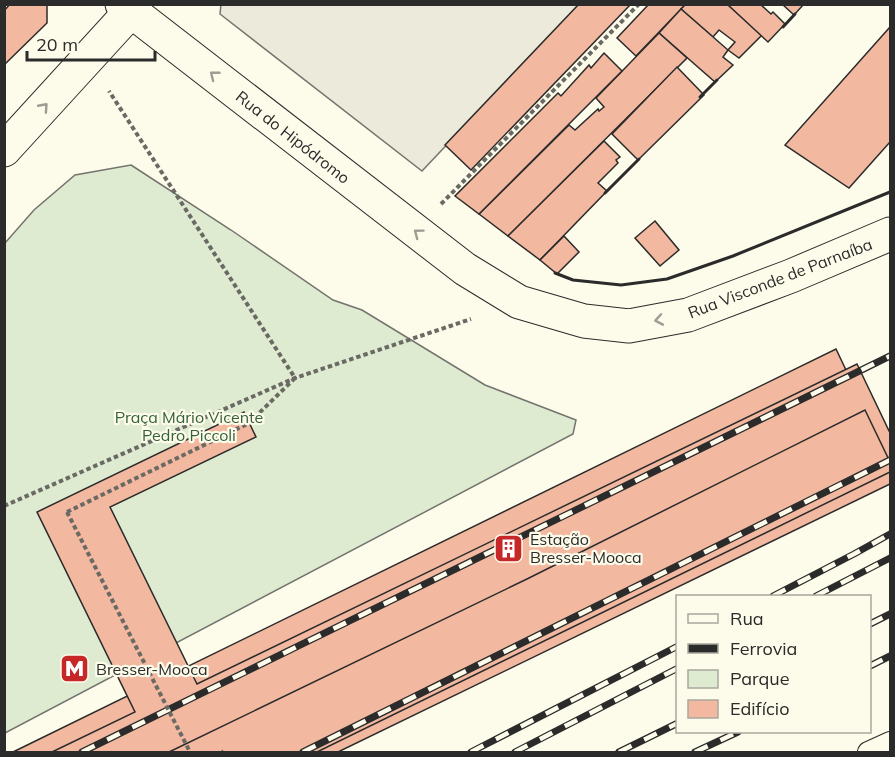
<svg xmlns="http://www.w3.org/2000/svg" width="895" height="757" font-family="Mulish,sans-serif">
<rect width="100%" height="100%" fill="#fdfbea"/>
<path fill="#deebd1" stroke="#74746e" stroke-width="1.5" d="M131,165L231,230L333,300L362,310L485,385L576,420L573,434L5,733V243L34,210L75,175Z"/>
<path fill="#eceadb" stroke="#74746e" stroke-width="1.5" d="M221,4L579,5L422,171L220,14Z"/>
<g fill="#f2b8a0" stroke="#2b2b2b" stroke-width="1.5">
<path d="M10,4H47V23L4,65V11Z"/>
<path d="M579,4H631L471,170L445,145Z"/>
<path d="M649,4H686L636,56L617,38Z"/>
<path d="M686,4H727L762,35L739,58L728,50L735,42L719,30L713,37L681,9Z"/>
<path d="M727,4H760L771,14L773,12L785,24L768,42Z"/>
<path d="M782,4H804L794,15Z"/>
<path d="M681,9L728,50L723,57L733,65L715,82L659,33Z"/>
<path d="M890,27V142L849,188L785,145Z"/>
<path d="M659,33L687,58L508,236L479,214L569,125L575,130L598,109L599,111L604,107L596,98Z"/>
<path d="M604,53L622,71L479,214L455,196L558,93L561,96L589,65L591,68Z"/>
<path d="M677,67L704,95L638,160L612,134Z"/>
<path d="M604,141L620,157L616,160L618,163L598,183L607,191L540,260L508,236Z"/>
<path d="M655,221L679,250L660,266L635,238Z"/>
<path d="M564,236L579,252L557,274L540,260Z"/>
<path d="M836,349L865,410L527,579L169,752H13Z"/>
<path d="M857,364L890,433V484L338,752H52L135,712L37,512L244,412L256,437L110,507L197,684Z"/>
<path d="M865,410L890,462V472L317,752H169L527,579Z"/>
</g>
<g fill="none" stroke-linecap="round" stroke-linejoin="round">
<defs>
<path id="service" d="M868,752L890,742"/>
<g id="tertiary">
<path d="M122,4L465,269L519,302L584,321L629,326L688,315L791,276L890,234"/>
<path d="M4,150L131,11"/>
</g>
</defs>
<use href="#service" stroke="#2b2b2b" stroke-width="22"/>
<use href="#tertiary" stroke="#2b2b2b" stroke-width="35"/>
<g stroke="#6a6964" stroke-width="4" stroke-dasharray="4.5 3" stroke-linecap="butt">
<path d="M441,204L639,4"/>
<path d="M4,506L295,378L471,319"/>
<path d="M67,512L249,423L295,378L109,91"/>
<path d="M221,751L222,752"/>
</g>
<use href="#service" stroke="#fdfbea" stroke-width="20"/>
<use href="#tertiary" stroke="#fdfbea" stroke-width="33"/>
<defs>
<g id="rail">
<path d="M773,596L854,554L890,534"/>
<path d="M816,596L890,558"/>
<path d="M870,624L890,614"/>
<path d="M870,666L890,656"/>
<path d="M82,752L890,356"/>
<path d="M303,752L890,460"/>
<path d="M471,752L678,646"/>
<path d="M515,752L678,668"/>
<path d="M619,752L678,723"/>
<path d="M695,752L738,732"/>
</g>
</defs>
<use href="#rail" stroke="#2b2b2b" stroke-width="7"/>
<use href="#rail" stroke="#fdfbea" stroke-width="4.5" stroke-dasharray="14" stroke-linecap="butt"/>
<path stroke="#6a6964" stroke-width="4" stroke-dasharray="4.5 3" stroke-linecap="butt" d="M67,512L190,752"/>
<path stroke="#2b2b2b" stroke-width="1.5" stroke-dasharray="8 3" stroke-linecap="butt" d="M557,274L573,280L621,285L667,279L733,256L890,192"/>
<g stroke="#2b2b2b" stroke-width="3">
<path d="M783,27L795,14"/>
<path d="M700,97L717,80"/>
<path d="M605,193L639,159"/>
<path d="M555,273L573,280L621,285L667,279L733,256L890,192"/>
</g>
</g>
<defs><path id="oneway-chevron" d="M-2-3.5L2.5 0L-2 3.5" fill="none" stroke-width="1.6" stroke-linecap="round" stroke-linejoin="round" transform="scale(1.5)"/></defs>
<g stroke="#9e9d94">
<use href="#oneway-chevron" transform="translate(214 75) rotate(-142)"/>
<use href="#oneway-chevron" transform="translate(44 107) rotate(-48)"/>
<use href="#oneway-chevron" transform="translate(418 233) rotate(-143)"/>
<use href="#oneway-chevron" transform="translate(659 320) rotate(170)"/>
</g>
<defs>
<symbol id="building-square" viewBox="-11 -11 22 22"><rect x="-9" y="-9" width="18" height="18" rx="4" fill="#c62828" stroke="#fdfbea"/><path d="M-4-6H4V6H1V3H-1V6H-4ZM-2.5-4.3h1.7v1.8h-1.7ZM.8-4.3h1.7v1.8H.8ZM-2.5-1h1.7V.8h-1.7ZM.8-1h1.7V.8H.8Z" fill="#fff"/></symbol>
<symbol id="metro-square" viewBox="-11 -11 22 22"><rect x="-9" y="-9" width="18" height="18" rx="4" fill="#c62828" stroke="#fdfbea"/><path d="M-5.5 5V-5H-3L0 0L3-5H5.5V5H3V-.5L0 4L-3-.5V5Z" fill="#fff"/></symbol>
</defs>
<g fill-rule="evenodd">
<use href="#building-square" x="492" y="532" width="33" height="33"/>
<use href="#metro-square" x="58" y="652" width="33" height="33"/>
</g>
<g text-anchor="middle" stroke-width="4.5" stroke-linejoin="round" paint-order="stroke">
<g font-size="16" fill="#2b2b2b" stroke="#fdfbea">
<text transform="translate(293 137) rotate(38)" y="6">Rua do Hipódromo</text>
<text transform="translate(780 278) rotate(-21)" y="6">Rua Visconde de Parnaíba</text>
</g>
<g font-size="16" fill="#34623c" stroke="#fdfbea">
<text x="189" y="423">Praça Mário Vicente<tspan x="189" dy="18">Pedro Piccoli</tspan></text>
</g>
<g font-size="16" fill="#2b2b2b" stroke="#fdfbea" text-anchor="start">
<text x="530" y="545">Estação<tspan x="530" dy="18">Bresser-Mooca</tspan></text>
<text x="96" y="675">Bresser-Mooca</text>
</g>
</g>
<rect width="895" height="757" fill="none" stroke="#2b2b2b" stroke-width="12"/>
<rect x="676" y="595" width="195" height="138" fill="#fdfbea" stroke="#a9a89e" stroke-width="1.5"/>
<rect x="688" y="614" width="30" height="9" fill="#fdfbea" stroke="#a9a89e" stroke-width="1.5"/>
<text x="730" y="625" font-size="18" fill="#2b2b2b">Rua</text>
<rect x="688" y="644" width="30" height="9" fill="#2b2b2b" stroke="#a9a89e" stroke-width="1.5"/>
<text x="730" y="655" font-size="18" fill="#2b2b2b">Ferrovia</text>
<rect x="688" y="670" width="30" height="18" fill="#deebd1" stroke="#a9a89e" stroke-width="1.5"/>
<text x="730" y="685" font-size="18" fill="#2b2b2b">Parque</text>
<rect x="688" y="700" width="30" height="18" fill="#f2b8a0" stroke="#a9a89e" stroke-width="1.5"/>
<text x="730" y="715" font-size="18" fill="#2b2b2b">Edifício</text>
<path d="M27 51v9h128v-9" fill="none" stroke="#2b2b2b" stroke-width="3"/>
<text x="36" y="51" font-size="18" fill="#2b2b2b" stroke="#fdfbea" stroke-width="4.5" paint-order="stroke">20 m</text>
</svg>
